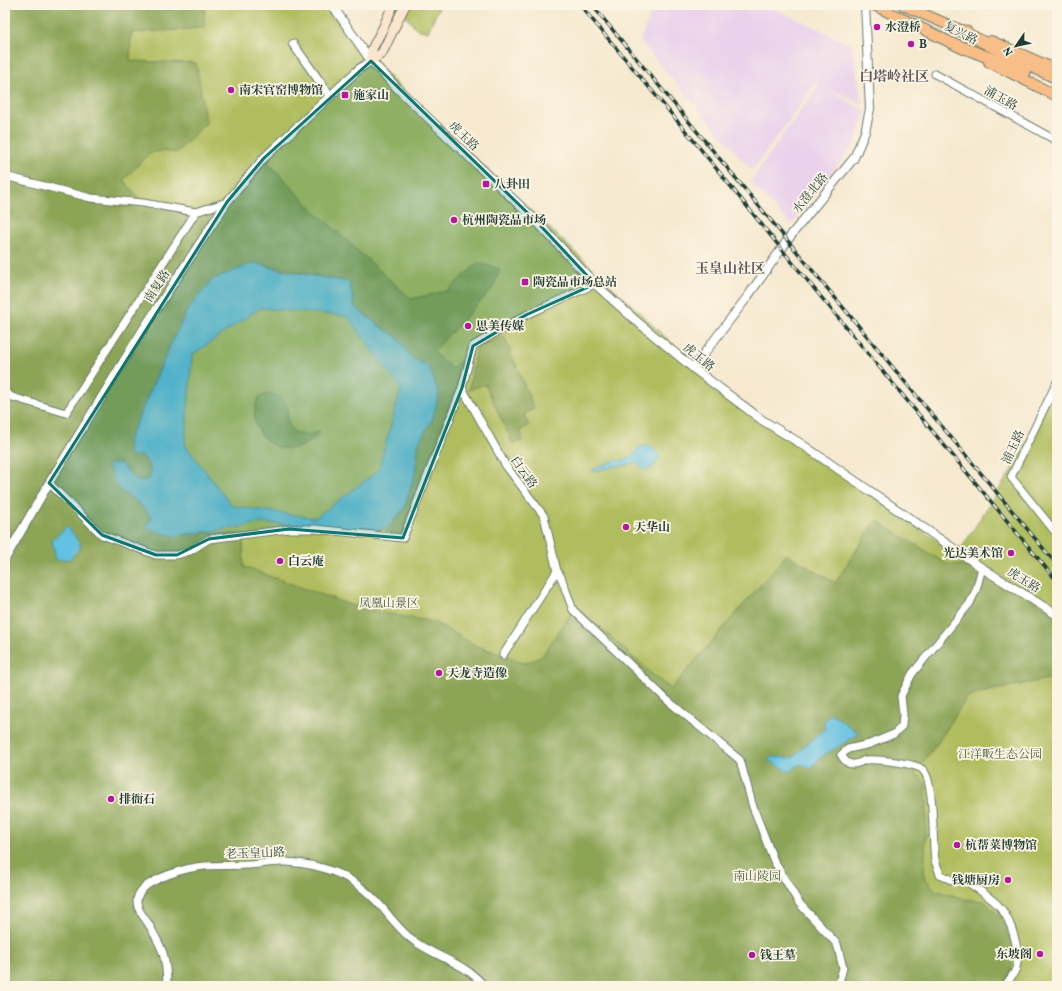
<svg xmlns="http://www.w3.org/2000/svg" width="1062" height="991" font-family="Vollkorn,'Noto Serif SC',serif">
<rect width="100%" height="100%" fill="#fcf5e5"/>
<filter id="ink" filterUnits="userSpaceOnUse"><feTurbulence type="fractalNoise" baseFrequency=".025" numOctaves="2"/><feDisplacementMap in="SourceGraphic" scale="8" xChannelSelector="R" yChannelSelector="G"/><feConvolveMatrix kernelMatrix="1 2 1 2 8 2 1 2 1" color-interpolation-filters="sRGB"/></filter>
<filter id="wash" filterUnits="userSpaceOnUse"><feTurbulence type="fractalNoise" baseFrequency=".012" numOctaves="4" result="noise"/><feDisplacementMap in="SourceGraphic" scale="16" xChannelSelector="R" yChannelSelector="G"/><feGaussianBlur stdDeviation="0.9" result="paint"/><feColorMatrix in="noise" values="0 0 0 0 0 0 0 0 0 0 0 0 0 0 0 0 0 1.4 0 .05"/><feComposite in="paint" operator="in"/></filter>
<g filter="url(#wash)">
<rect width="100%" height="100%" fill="#f6e9d0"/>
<path fill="#ead1ec" d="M654,5H767L852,45L862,104L825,87L866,112L854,145L791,225L750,182L819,84L816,83L752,171L640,41Z"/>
<g fill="#b0bd5f" stroke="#687d4a">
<path d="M5,5H333L363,47L392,80L712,381L957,555L1020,457L1057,382V986H5Z"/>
<path d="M407,5H440L428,32L417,29L403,14Z"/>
</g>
<g fill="#8ca456" stroke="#567045">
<path d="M5,5H205L204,28L131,33L130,61L196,63L206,123L176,153L161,151L149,153L124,180L143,203L196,212L227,202L264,158L311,208L411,299L447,291L478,263L500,269L492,289L433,352L451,368L471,354L462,388L405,533H385L404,509L415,474L418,444L433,418L439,394L429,367L412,358L398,339L355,307L349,282L255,263L188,309L170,346L128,441C138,451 155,463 149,479L137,481L120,463L119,489L141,505L152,518L146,527L174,536L209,532L243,535L244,567L362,609L434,622L477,646L526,663L542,656L576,606L653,675L671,689L787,554L835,583L876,520L945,563L982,568L1057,615V677L971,695L966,699L937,744L915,772L926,784L927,807L924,877L935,890L965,899L984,901L1001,917L1014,952L1010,975L1002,986H5Z"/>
<path d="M504,336L534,409L524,414L529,426L520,430L523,440L513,444L485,384L469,390L476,348Z"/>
<path d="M268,394C279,394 289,402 288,413C288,417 287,419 288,423C293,438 309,436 320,431C293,470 239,438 259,397Z"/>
</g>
<g fill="#63c1e1" stroke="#417f8a" fill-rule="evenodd">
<path d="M255,263L285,271L349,282L355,307L379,326L397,337L412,358L429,367L439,394L433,418L418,444L415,474L404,509L386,528L362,532L325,527L260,523L235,528L174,536L145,528L152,518L141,505L119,489L107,465L120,463L137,481H143L149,479C153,469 148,464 143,456H130L128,441L170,346L188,309L213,279ZM260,308L347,316L401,389L378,471L315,518L232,506L185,445L192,355Z"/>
<path d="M648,445L655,450L660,458L652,468L644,470L636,462L624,466H616L592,472L593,469L616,460L623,461L634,455L638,448Z"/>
<path d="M67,527L75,536L81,546L70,559L56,560L52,540Z"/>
<path d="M831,713L860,734C852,736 848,741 841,745C830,752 817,756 812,769L807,766L800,764L790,772L768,760L771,757L788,758L794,757L803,747L824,730L825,727L823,723Z"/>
</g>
</g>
<g filter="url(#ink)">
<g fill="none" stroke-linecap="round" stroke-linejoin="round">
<defs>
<g id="minor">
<path d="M935,74L1057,141"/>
<path d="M5,176L91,198L143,203L196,212L227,202"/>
<path d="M1057,382L1011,477L1057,534"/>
<path d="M462,388L506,466L544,516L557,571L561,577L573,610L667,700L740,760L753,807L774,861L799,903L837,944L843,968L838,986"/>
<path d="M5,392L12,397L66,413L196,212"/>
<path d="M49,483L102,535L156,555H177L190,551L209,539L289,529H315L403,538L462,388L473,346L526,315L595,284"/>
<path d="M982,568L976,590L970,603L912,674L901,696L903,714L902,726L894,734L870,744L848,749L841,755C844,759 846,764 852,764C857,765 861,761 866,760C877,759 916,763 923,770C935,782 932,842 935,860C936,865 939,870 940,875L954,881L964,879C975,888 988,895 998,905C1011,918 1021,951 1016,968C1015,974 1008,980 1005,986"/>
<path d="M503,655L557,571"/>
<path d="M167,986C167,975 166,964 163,953C160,944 153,932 148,923C143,916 134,906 138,896C144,879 189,867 205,866C218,865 231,866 245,865C259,865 272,861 287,862C303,863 319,866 334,872C356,880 376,899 390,917C398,926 404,934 414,941C437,958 466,963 484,986"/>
</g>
<g id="tertiary">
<path d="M332,5L371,61L399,90L538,223L595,284L634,319L693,368L762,420L803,445L982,568L1057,615"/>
<path d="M293,44L330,96"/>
<path d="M693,368L748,296L792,234L854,158L865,132L870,109L865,5"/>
<path d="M5,559L49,483L142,331L227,202L264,158L359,69L371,61"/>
</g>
<g id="secondary">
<path d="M371,61L382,53L405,5"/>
<path d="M371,61L372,49L384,26L393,5"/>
</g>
<g id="primary">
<path d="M874,5L964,49"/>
<path d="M903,5L960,30L967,31"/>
<path d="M991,41L1057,70"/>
<path d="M989,62L1057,96"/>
</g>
<g id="trunk">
<path d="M960,30L1018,60L1057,78"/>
<path d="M957,45L1025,72"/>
</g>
</defs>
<use href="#minor" stroke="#6a796b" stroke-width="9"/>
<use href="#tertiary" stroke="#6a796b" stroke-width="10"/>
<use href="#secondary" stroke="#6a796b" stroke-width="11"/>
<use href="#primary" stroke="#6a796b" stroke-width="12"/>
<use href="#trunk" stroke="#6a796b" stroke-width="13"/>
<use href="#minor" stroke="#fff" stroke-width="7"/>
<use href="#tertiary" stroke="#fff" stroke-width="8"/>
<use href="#secondary" stroke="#fce5cf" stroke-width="9"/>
<use href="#primary" stroke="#f7be88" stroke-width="10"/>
<use href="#trunk" stroke="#f7be88" stroke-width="11"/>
<defs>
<g id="rail">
<path d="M580,5L694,141L792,262L1057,581"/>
<path d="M592,5L1057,565"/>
</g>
</defs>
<use href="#rail" stroke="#1f3d34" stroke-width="3.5"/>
<use href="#rail" stroke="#fcf5e5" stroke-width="2" stroke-dasharray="6" stroke-linecap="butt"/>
</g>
</g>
<path fill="#0f766e" fill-opacity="0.2" stroke="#0f766e" stroke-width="3" stroke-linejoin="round" d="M371,61L538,223L595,284L526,315L473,346L462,388L403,538L289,529L209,539L177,555H156L102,535L49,483L227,202L264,158Z"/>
<g fill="#b5179e" stroke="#fcf5e5" stroke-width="1.5">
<circle cx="877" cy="27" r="4"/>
<circle cx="911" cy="44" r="4"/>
<circle cx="231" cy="90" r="4"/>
<rect x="341" y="91" width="8" height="8" rx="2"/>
<rect x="482" y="180" width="8" height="8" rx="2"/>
<circle cx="454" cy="220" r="4"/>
<rect x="521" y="278" width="8" height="8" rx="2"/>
<circle cx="468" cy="326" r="4"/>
<circle cx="626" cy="527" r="4"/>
<circle cx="1011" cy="553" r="4"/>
<circle cx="280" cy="561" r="4"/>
<circle cx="439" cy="673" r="4"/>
<circle cx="111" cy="799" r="4"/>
<circle cx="957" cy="845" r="4"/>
<circle cx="1008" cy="880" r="4"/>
<circle cx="1040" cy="954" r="4"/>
<circle cx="752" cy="955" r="4"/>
</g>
<g text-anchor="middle" stroke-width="3.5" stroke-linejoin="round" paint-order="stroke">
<g font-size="12" font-weight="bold" fill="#1f3d34" stroke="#fcf5e5" text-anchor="start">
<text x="885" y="31">水澄桥</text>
<text x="919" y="48">B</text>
<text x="239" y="94">南宋官窑博物馆</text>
<text x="353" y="99">施家山</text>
<text x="494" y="188">八卦田</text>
<text x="462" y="224">杭州陶瓷品市场</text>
<text x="533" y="286">陶瓷品市场总站</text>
<text x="476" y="330">思美传媒</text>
<text x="634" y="531">天华山</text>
<text x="1003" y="557" text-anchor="end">光达美术馆</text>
<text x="288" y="565">白云庵</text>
<text x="447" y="677">天龙寺造像</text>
<text x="119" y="803">排衙石</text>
<text x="965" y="849">杭帮菜博物馆</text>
<text x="1000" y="884" text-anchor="end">钱塘厨房</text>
<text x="1032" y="958" text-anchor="end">东坡阁</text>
<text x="760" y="959">钱王墓</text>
</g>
<g font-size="12" fill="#1f3d34" stroke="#fcf5e5">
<text transform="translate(961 33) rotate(27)" y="4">复兴路</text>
<text transform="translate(1001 98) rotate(29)" y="4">浦玉路</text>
<text transform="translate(464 136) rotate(44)" y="4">虎玉路</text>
<text transform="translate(810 193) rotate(-51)" y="4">水澄北路</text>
<text transform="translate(157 286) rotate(-57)" y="4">南复路</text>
<text transform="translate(699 357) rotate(39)" y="4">虎玉路</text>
<text transform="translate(1013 447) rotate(-65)" y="4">浦玉路</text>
<text transform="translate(524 472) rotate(55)" y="4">白云路</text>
<text transform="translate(1024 580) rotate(32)" y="4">虎玉路</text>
<text transform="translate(255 853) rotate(-2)" y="4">老玉皇山路</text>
</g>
<g font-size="12" fill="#435d3f" stroke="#fcf5e5">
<text x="389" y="607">凤凰山景区</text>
<text x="1000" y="758">江洋畈生态公园</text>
<text x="757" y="880">南山陵园</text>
</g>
<g font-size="14" font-weight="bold" fill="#62595e" stroke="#fcf5e5">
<text x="894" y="81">白塔岭社区</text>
<text x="730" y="273">玉皇山社区</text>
</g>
</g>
<rect width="1062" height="991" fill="none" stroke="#fcf5e5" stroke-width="20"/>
<g transform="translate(1016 46) rotate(236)" stroke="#fcf5e5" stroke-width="3" paint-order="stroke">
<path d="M0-3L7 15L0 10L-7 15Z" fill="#1f3d34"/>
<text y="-6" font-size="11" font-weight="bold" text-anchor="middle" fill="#1f3d34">N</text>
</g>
</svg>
